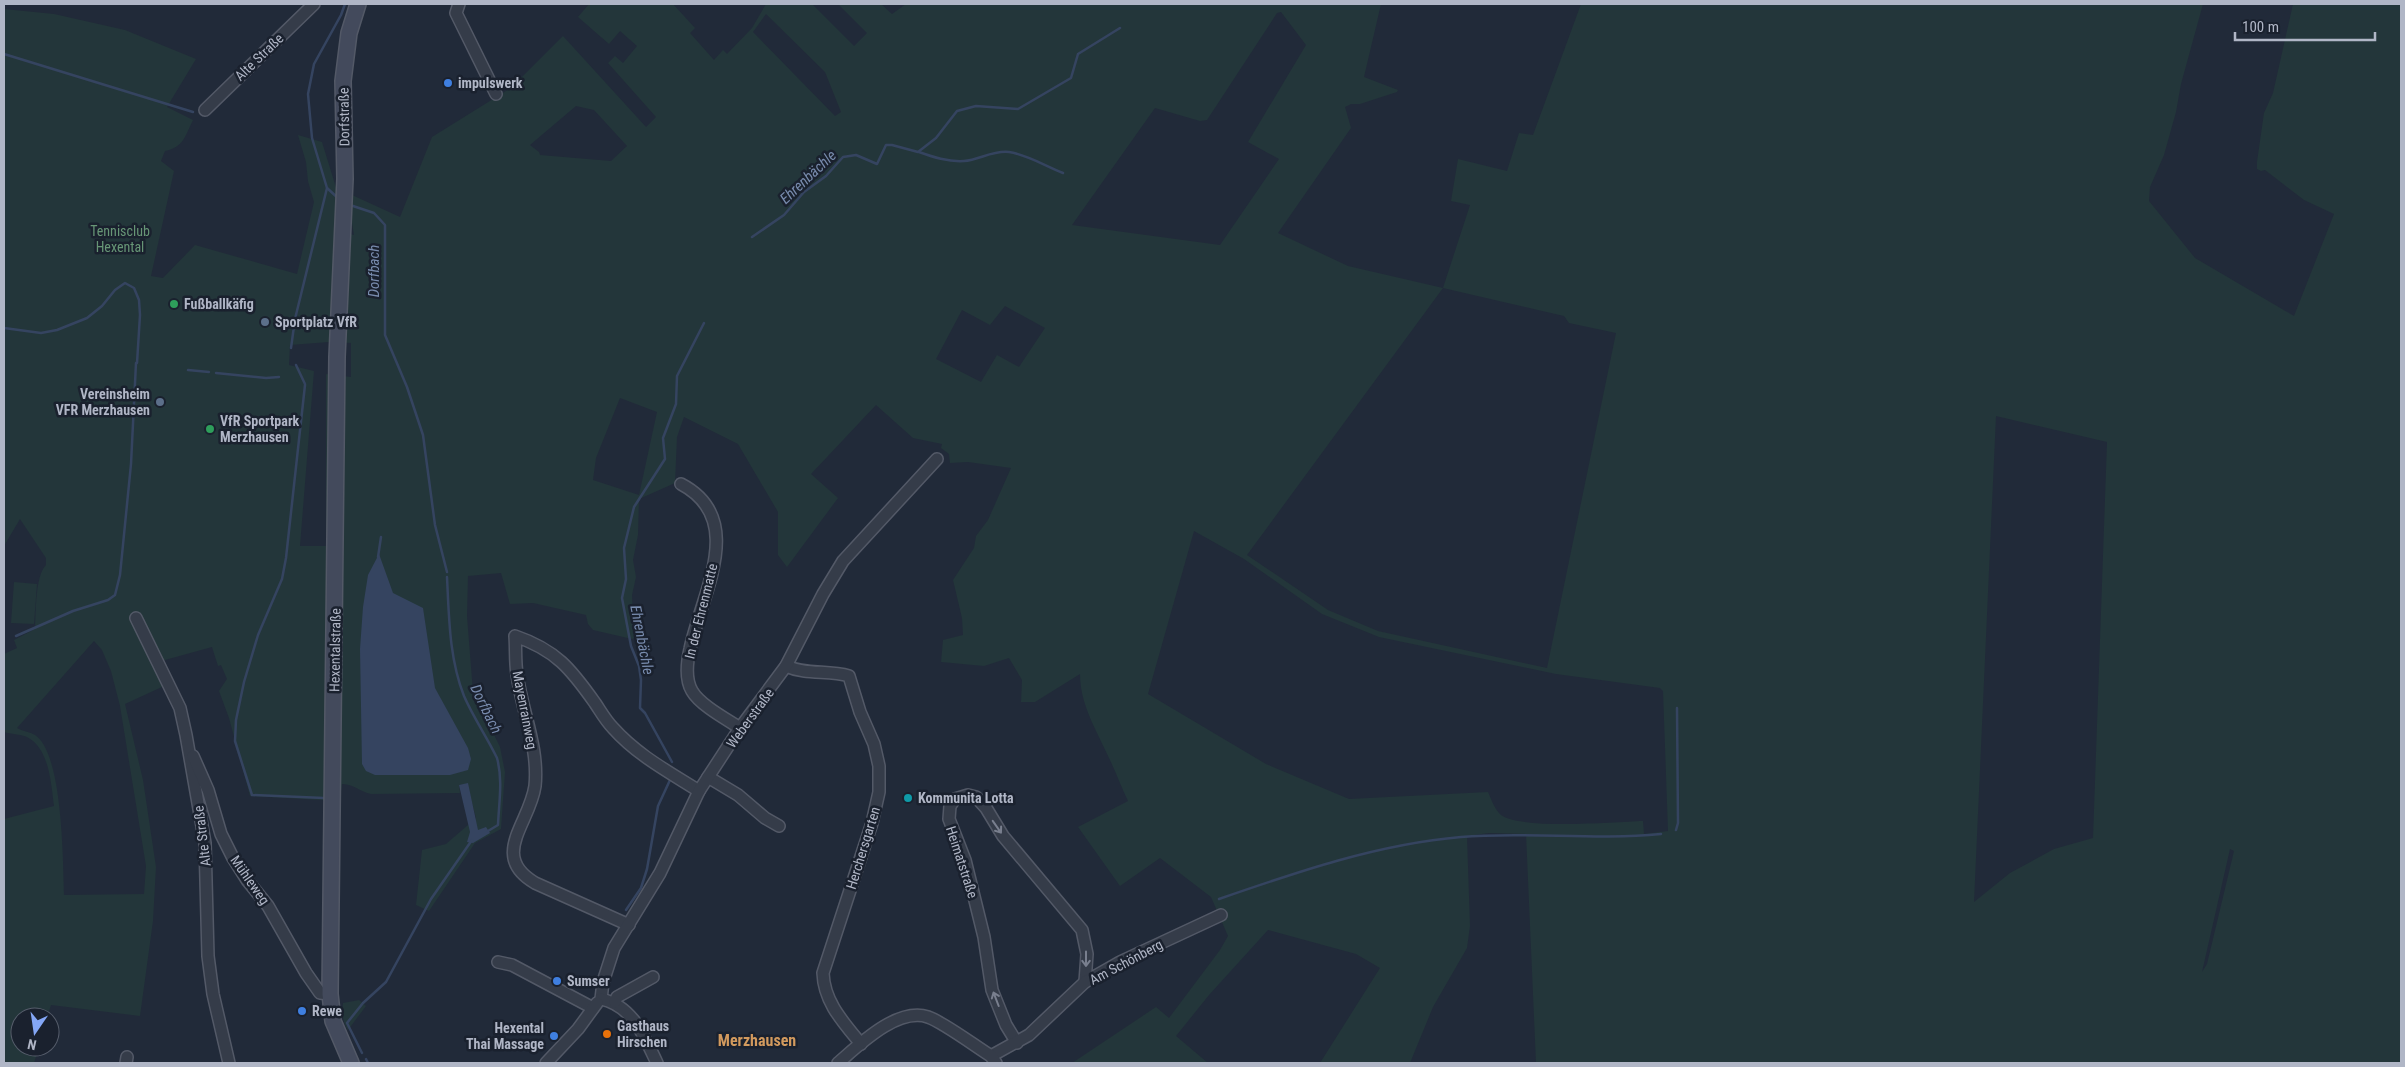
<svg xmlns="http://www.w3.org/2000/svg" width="2405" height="1067" font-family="'Roboto Condensed',sans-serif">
<rect width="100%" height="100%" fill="#212a39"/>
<g fill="#23363a" fill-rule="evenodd">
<path d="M589,4H673L695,28L690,33L714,60L723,50L727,54L752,28L766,4H812L854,46L867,33L838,4H881L892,14L906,4H1381L1364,77L1398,90L1397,92L1360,104H1351L1345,107L1351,128L1278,233L1348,266L1443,288L1470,205L1451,201L1458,159L1507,171L1519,133L1533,135L1581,4H2203L2181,84L2176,112L2164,155L2150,187L2149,201L2195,258L2294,316L2334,214L2304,200L2265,170L2261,171L2257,169V162L2264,113L2273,93L2293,4H2401V1063H1536L1526,834L1489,833L1467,836L1470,926L1467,948L1433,1007L1410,1063H1320L1380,968L1356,954L1268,930L1209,995L1176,1036L1208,1063H1072L1156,1007L1169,1018L1220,950L1228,936L1211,897L1160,858L1120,886L1078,827L1128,801C1121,787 1116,772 1109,758C1097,731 1080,705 1080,674L1035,702H1021L1022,680L1009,658L984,666L941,662L943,640L963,635L962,618L953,580L974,548L976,536L988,520L1011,468L968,462L950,463L949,454L941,448L942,444L913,438L876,405L811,474L838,498L787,567L778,555V512L738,444L684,417L677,437L675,483L639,499L638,535L633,560L636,577L632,595L634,638L632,639L593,630L588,624L586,615L533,603L510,604L501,573L468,576L467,616L473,692L500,747L505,772L501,829L475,843L429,911L416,905L422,850L446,844L476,818L467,784L459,785L460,793L371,794C358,791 356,785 342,784L340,801L250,796L229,718L219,691L227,679L221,665L218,666L212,647L165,660L153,665L164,686L125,704L143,780L156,867L153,921L140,1016L51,1005L47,1017H20V1047H39L34,1063H4V819L54,806C51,785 50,749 27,737C20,734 11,734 4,732V654L17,648L14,640L35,629C36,613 35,576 46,565V558L20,519L4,546V9L54,14L125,30L196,59L167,107L193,120C185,136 184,147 165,151L161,161L174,171L151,276L163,278L195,245L297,274L314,202L308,181L306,162L298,135L322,142L338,194L343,232L354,235L350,212L352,195L400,217L432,137L511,88L563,36L646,127L656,117L608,63L615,56L623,63L637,46L620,31L609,44L578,17ZM1281,12L1306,45L1248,142L1279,159L1220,245L1072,225L1155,108L1200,121L1207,120L1277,13ZM766,14L825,72L841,112L835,116L753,32ZM576,106L594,110L627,146L611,161L540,155L539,152L530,145ZM1443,288L1564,316L1569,323L1616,333L1547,668L1378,631L1328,610L1247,555ZM1005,306L1045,328L1019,367L997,355L981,382L936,359L962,310L990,325ZM329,342L351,343V377L326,374V546H300L314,371L289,365L290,345ZM620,398L657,412L639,495L593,480L596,458ZM1996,416L2107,442L2093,838L2054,849L2010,873L1974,902ZM1194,531L1244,559L1322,614L1379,637L1556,674L1660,688L1663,691L1668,831L1644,834L1643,821C1614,822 1522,830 1501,815C1495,810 1491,799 1488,792L1349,799L1266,764L1148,694ZM94,641L102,650L111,671L120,706L146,866L144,894L64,895C63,862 63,753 35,735C30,732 22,731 17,728ZM2230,849L2234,851L2207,964L2202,972Z"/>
<path d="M14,582L37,584L34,624L11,623Z"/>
<path d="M359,1000L366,1006L348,1030C342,1021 342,1013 343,1003Z"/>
</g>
<g fill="#354460">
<path d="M379,554L393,593L423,608L435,688L468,748L471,759L468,770L450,775H375L366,771L362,764L360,649L363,607L368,575Z"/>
<path d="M468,783L478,830L486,827L490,833L473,843L467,842L470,832L459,785Z"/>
</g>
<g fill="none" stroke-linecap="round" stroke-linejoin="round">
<g stroke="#354460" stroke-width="2.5">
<path d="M4,54L193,112"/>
<path d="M919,152C933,157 948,162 964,161C979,160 993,150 1009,152C1028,155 1045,166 1063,173"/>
<path d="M339,199L327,188L312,138L308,94L314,64L341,15L345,4"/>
<path d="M350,205L374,213L385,225V335L407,387L423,435L435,525L447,572"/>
<path d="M752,237L784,215L804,192L826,176L843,157L856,155L877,164L886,145H892L918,152L936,138L957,111L976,106L1018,109L1071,78L1078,54L1120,28"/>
<path d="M4,328L41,333L57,330L87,318L102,306L115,290L125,283L134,288L139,300L140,315L137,363"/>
<path d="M291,348L295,319L327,188"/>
<path d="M296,365L305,384"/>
<path d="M188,370L209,372"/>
<path d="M216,373L266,378L279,377"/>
<path d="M305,385L286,558L282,579L258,635L244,682L236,720L235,741L252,795L324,798"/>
<path d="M378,557L381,537"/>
<path d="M447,577C449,616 449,658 464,696C473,717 487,737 497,758C503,780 499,802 498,825L488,831"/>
<path d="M16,636L73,611L108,600L115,595L120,575L131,464L136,363"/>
<path d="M672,762L645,713L640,708L641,680L639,666L631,646L622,598L626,579L624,548L634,507L665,459L663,438L676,404L677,376L704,323"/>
<path d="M1676,830L1678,823L1677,708"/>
<path d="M1219,899C1297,872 1378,844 1461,837C1527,831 1594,841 1661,834"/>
<path d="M626,910L641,888L647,869L658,806L670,780"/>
<path d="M362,1053L347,1023L363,1003L386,982L431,899L472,840"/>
<path d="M366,1059L368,1063"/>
</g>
<defs>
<g id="minor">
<path d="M459,4L456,13L496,94"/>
<path d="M205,110L314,4"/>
<path d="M681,484C748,519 701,595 690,649C687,662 685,679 692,691C700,705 726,719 740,728"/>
<path d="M136,618L180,708L186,735L205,843L208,956L213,994L229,1063"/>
<path d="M786,666C806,675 828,670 849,676L860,712L874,744L879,766V792L872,823L823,973C824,1002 843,1022 861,1044"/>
<path d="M193,756L208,790L221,834L233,858L247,880L268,906L306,973L320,993L330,994"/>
<path d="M708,777L738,795L765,818L779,826"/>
<path d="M629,925L535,883C489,856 530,823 535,786C539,747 522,712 517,674C515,662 516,649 515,636C556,650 571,669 595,703C601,712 606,721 613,728C637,755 669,772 699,791"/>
<path d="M498,962L512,965L593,1008"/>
<path d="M601,999L603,982L614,948L660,873L699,791L740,728L786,666L823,594L843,561L937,459"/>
<path d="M601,999C633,1006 644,1036 657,1063"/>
<path d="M615,1002L617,997L653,977"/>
<path d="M1017,1043L1006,1025L992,990L984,937L965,860L949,819L950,806L955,799L968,795L976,797L986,808L1003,836L1082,930L1087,954L1085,982"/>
<path d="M991,1056L1029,1035L1085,982L1120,962L1221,915"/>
<path d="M126,1063L127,1057"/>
<path d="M546,1063L578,1029L597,1003"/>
<path d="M838,1063C859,1045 897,1007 928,1017C943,1022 975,1046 991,1056L996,1063"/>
</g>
<path id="secondary" d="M351,1063L333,1021L330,994L337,357L345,179L343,81L349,33L358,4"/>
</defs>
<use href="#minor" stroke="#535967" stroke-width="14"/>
<use href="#secondary" stroke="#535967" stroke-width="18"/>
<use href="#minor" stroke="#353c49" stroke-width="11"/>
<use href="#secondary" stroke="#434a5c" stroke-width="15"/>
</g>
<defs><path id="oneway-shaft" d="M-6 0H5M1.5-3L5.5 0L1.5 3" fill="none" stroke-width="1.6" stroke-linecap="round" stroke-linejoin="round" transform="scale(1.25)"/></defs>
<g stroke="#797f8e">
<use href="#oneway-shaft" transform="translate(997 827) rotate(55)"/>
<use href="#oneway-shaft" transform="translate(1086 959) rotate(90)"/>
<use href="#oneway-shaft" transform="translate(996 999) rotate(-111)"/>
</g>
<g fill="#3f7fe0" stroke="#1a212e" stroke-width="2">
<circle cx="448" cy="83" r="5"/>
<circle cx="557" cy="981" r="5"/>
<circle cx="302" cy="1011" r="5"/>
<circle cx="554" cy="1036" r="5"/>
</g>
<g fill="#2e9e5b" stroke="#1a212e" stroke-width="2">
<circle cx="174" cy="304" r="5"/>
<circle cx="210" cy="429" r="5"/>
</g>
<g fill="#5c6f8a" stroke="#1a212e" stroke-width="2">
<circle cx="265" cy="322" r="5"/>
<circle cx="160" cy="402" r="5"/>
</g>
<circle fill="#0f9aa8" stroke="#1a212e" stroke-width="2" cx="908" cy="798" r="5"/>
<circle fill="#e8710a" stroke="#1a212e" stroke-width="2" cx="607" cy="1034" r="5"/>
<g text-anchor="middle" stroke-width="5" stroke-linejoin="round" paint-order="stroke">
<g font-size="14" fill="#b0b6c6" stroke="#1a212e">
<text transform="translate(259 57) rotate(-44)" y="5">Alte Straße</text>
<text transform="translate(344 117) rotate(-91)" y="5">Dorfstraße</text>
<text transform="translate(701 611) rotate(-76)" y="5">In der Ehrenmatte</text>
<text transform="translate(335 650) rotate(-89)" y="5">Hexentalstraße</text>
<text transform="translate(525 710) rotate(79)" y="5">Mayenrainweg</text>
<text transform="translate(750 718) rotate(-54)" y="5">Weberstraße</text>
<text transform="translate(202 836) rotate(-97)" y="5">Alte Straße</text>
<text transform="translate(863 848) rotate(-73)" y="5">Herchersgarten</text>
<text transform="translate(962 862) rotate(72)" y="5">Heimatstraße</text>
<text transform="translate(250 880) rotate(55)" y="5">Mühleweg</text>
<text transform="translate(1126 962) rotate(-28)" y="5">Am Schönberg</text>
</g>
<g font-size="14" font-weight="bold" fill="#b0b6c6" stroke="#1a212e" text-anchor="start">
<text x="458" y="88">impulswerk</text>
<text x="184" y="309">Fußballkäfig</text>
<text x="275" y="327">Sportplatz VfR</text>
<text x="150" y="399" text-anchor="end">Vereinsheim<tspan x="150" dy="16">VFR Merzhausen</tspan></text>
<text x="220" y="426">VfR Sportpark<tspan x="220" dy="16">Merzhausen</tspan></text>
<text x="918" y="803">Kommunita Lotta</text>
<text x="567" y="986">Sumser</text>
<text x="312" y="1016">Rewe</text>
<text x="617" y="1031">Gasthaus<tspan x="617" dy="16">Hirschen</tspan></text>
<text x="544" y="1033" text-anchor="end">Hexental<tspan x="544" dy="16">Thai Massage</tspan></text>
</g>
<g font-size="14" fill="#679676" stroke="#1a212e">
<text x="120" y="236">Tennisclub<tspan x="120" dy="16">Hexental</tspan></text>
</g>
<g font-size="15" font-style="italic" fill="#788bad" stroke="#1a212e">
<text transform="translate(808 177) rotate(-43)" y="5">Ehrenbächle</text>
<text transform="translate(374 271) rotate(-90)" y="5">Dorfbach</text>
<text transform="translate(642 640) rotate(79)" y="5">Ehrenbächle</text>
<text transform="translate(486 709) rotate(64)" y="5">Dorfbach</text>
</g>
<g font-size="16" font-weight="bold" fill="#d29a5e" stroke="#1a212e">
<text x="757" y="1046">Merzhausen</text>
</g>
</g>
<rect width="2405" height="1067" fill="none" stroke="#b0b6c6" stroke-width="10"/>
<g transform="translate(35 1032) rotate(193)"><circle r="24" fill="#1a212e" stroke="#565d6b"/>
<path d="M0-4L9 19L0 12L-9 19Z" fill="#84a7f6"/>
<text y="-8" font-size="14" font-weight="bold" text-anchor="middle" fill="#b0b6c6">N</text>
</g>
<path d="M2235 32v8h140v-8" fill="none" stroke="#b0b6c6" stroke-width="2.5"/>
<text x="2242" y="32" font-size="15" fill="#b0b6c6" stroke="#1a212e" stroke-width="4" paint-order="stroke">100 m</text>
</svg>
